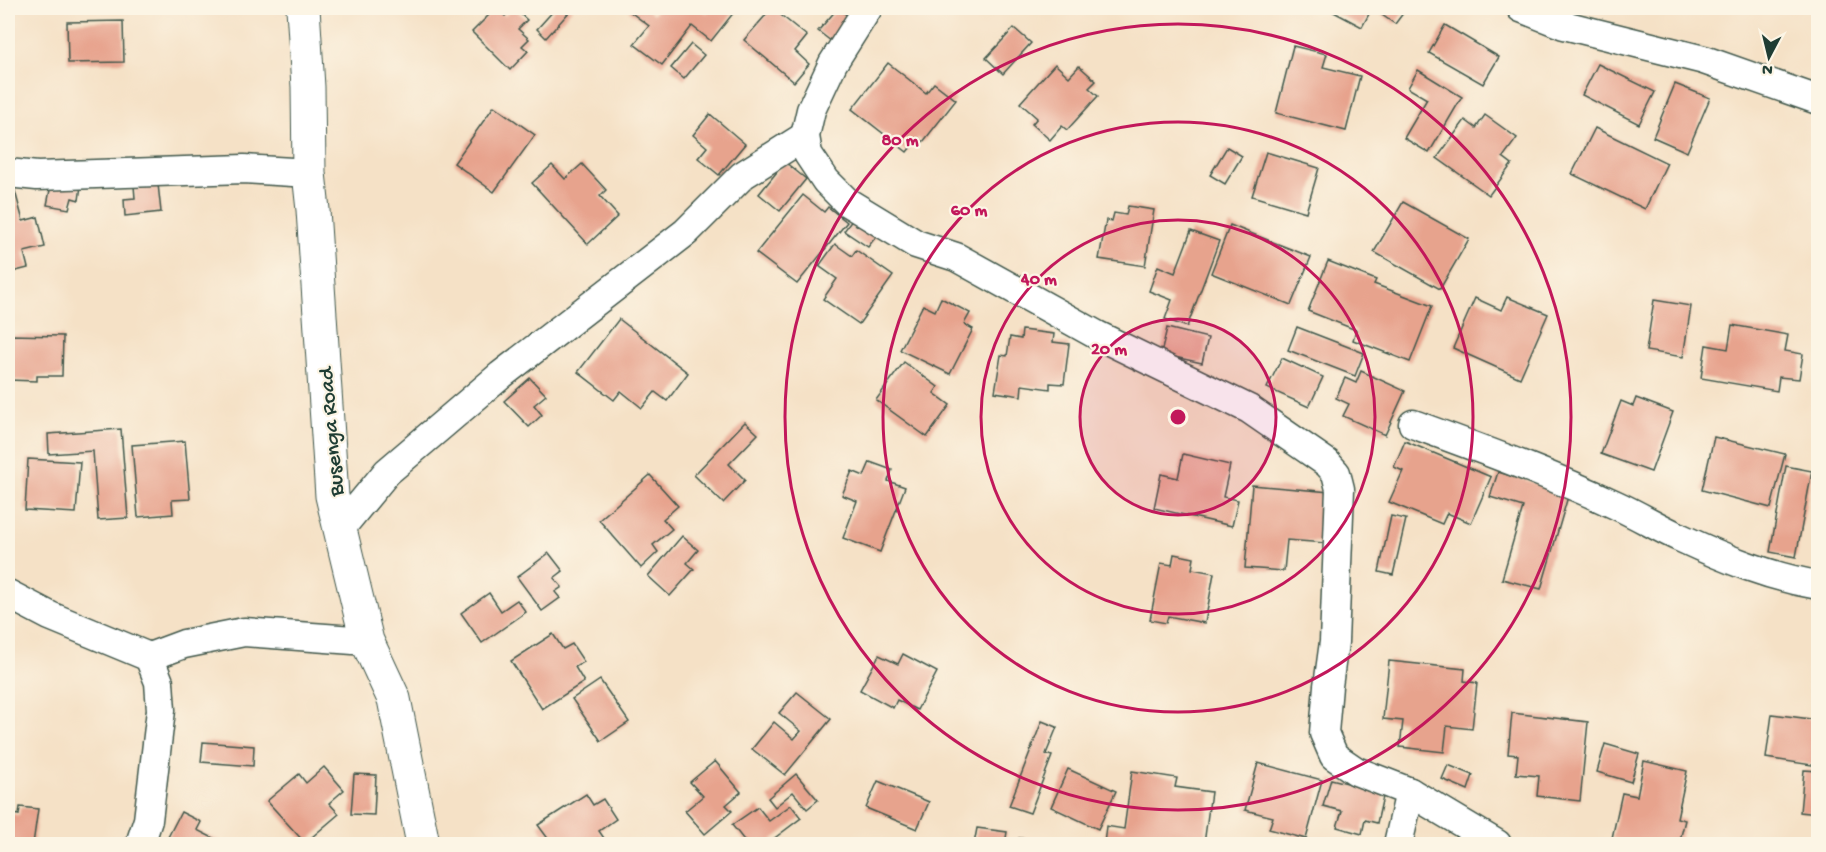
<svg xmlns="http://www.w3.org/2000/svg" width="1826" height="852" font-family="'Gochi Hand',sans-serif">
<rect width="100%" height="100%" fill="#fcf5e5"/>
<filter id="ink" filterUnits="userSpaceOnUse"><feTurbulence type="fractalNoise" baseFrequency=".0167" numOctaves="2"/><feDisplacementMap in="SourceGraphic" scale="12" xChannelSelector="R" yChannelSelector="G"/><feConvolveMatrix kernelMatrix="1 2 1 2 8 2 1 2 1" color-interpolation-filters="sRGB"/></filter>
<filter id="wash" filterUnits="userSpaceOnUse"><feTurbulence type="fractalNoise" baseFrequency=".008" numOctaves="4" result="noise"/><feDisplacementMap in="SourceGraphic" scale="24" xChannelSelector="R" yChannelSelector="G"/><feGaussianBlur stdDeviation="1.35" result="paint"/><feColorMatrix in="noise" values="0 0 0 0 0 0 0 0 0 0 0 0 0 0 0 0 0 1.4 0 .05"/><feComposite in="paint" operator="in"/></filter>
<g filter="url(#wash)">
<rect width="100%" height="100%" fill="#f5e1c6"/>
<g id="blocks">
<g fill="#e7a38d">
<path d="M496,8L505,16L512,8H514L527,20L518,29L529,39L522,46L528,51L510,70L472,32Z"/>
<path d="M556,8H570L572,9L546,38L537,29Z"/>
<path d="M632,8H645L653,14L659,8H700L707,13L710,8H731L735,11L711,41L692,26L662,65L634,44L649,26L629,11Z"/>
<path d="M772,8L807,36L795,51L809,64L794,82L744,40Z"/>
<path d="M838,8L855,22L836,45L818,31Z"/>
<path d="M1332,8H1361L1370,12L1362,27L1330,10Z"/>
<path d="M1372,8H1407L1395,24Z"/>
<path d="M1817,8H1818V28L1813,27Z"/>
<path d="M123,21L124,62L68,63L67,22Z"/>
<path d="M1445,25L1499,57L1483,84L1429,53Z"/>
<path d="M1014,28L1031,43L1003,74L986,58Z"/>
<path d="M691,44L704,55L684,79L671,68Z"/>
<path d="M1293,46L1327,54L1323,67L1360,76L1346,131L1276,113Z"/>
<path d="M888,63L926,93L934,83L956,100L923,142L918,138L907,152L852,109Z"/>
<path d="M1055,64L1069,77L1079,66L1096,81L1089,88L1098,96L1067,130L1062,126L1050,140L1032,124L1037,118L1020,103Z"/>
<path d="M1598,64L1655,92L1639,124L1582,95Z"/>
<path d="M1418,70L1462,97L1429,153L1404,138L1427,99L1408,88Z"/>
<path d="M1675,84L1710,98L1687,152L1653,137Z"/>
<path d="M494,106L535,135L494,192L454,163Z"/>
<path d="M710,114L745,144L719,175L698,158L707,147L693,135Z"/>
<path d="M1485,115L1517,138L1503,157L1512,164L1489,195L1437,158L1465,120L1476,128Z"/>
<path d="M1595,128L1667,163L1645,209L1572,174Z"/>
<path d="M1227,147L1242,156L1225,184L1210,175Z"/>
<path d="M1266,152L1319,168L1306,212L1252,196Z"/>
<path d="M785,162L806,179L780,211L759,194Z"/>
<path d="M582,164L606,190L600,196L618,216L588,244L532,183L552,165L565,179Z"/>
<path d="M52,180L81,186L79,200L72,198L69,209L47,205Z"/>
<path d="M158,184L161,212L125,216L124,199L135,198L134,186Z"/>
<path d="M15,191L23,221L38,217L45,247L24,252L28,268L8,273V193Z"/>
<path d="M803,195L824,212L828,207L847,222L797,284L756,253Z"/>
<path d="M1403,202L1469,239L1440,289L1374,252Z"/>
<path d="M1128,206L1154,210L1145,266L1099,259L1106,220L1112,221L1114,213L1126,215Z"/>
<path d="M858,212L882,229L868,247L844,231Z"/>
<path d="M1230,225L1311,257L1291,305L1211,273Z"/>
<path d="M1191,231L1219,241L1187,327L1165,319L1172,300L1149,291L1158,266L1175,273Z"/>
<path d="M835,244L852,256L856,250L893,276L859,324L823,299L837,279L819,266Z"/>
<path d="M1328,261L1376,280L1374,284L1432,306L1410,362L1353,340L1356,330L1308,311Z"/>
<path d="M1507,297L1548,314L1520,378L1453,348L1475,298L1501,310Z"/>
<path d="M941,298L970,313L964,324L973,329L950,374L900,350L923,305L935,311Z"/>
<path d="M1654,300L1691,306L1683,357L1646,351Z"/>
<path d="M619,319L688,373L667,401L655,392L642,408L621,391L614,400L578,372Z"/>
<path d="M1732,325L1788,335L1785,351L1803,354L1799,379L1779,377L1777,391L1701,378L1706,345L1728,349Z"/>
<path d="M1297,327L1364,353L1355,376L1288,350Z"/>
<path d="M1167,328L1208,338L1202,363L1161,354Z"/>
<path d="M1022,330L1054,334L1053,342L1069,344L1064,384L1050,383V389L1022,385L1021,396L995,392L1001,355L1007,356L1010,337L1021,339Z"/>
<path d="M8,335L63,336L62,376H37V381L8,380Z"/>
<path d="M1282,358L1323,377L1309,407L1267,388Z"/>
<path d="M904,362L938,387L934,393L950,405L927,437L876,400Z"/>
<path d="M1361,371L1405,391L1385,435L1343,416L1349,404L1336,398L1345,378L1356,383Z"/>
<path d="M530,378L546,395L534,405L542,415L529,427L504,401Z"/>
<path d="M1636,398L1673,412L1651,472L1601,454L1621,401L1633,406Z"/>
<path d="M745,422L758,434L729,464L745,480L723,503L694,475Z"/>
<path d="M121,429L128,518L98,520L93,451L49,454L48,434Z"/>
<path d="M1714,437L1785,454L1771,508L1702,490Z"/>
<path d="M185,441L190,499L172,500L173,514L138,517L132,445Z"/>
<path d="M1405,441L1491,477L1471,523L1447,513L1442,524L1389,502L1403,471L1394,467Z"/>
<path d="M1183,454L1230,465L1223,497L1238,500L1232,526L1154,508L1161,474L1178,478Z"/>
<path d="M28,459L80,462L76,513L25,510Z"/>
<path d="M870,462L892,470L888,481L905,487L880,552L843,538L857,501L842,495L852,471L864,476Z"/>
<path d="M1786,466L1812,471L1796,557L1770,552Z"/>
<path d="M1498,472L1569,493L1541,589L1502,579L1523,507L1490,497Z"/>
<path d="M650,475L678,506L663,519L672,529L653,545L658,552L641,568L599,520Z"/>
<path d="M1252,485L1330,492L1325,543L1287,540L1284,571L1245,568Z"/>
<path d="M1391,516L1406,519L1393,575L1379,572Z"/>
<path d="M682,536L698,550L687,563L694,569L670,596L648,576Z"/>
<path d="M549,553L563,571L554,578L562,587L555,592L560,598L542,611L517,577Z"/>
<path d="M1174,554L1194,558L1192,569L1214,573L1205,623L1168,616L1166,623L1150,620L1161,563L1172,565Z"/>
<path d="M489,593L501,611L517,600L526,612L482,643L461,613Z"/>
<path d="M553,634L563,649L572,644L584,662L575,667L584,682L542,709L511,661Z"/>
<path d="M903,654L937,672L917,710L897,700L893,708L860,690L879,655L898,664Z"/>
<path d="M1389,661L1465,669L1464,681L1477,683L1472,729L1447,726L1444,752L1400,747L1403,721L1383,719Z"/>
<path d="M600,680L629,722L601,741L572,699Z"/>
<path d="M797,692L831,719L785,775L752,749L774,722L794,739L801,731L779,713Z"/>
<path d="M1512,713L1588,722L1580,801L1537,796L1539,776L1516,774L1518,755L1508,754Z"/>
<path d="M1772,714L1818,720V766L1766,758Z"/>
<path d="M1042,721L1057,727L1046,754L1052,756L1030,813L1009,806Z"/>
<path d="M203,742L254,746L253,766L201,762Z"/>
<path d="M1605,744L1639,754L1631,782L1597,772Z"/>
<path d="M715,761L741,792L726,805L732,811L705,834L685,811L703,796L690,782Z"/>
<path d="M1644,761L1687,771L1677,818L1685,820L1679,844H1633L1612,838L1622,793L1637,796Z"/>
<path d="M1258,763L1322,780L1306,839L1269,829L1273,817L1245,810Z"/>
<path d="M1448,765L1473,775L1468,790L1442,779Z"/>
<path d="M324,767L344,790L329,803L339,814L305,843L267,801L299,774L306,783Z"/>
<path d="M1068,769L1116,791L1098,829L1051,807Z"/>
<path d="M1804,770L1818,771V814L1800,812Z"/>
<path d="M1132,771L1177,778L1175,787L1211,792L1204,844H1104L1106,826L1124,829Z"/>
<path d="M354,774L376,775L374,815L351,814Z"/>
<path d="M796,774L818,800L807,809L793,792L775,807L768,798Z"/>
<path d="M1331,779L1384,792L1377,823L1365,820L1362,834L1337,827L1342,811L1323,806Z"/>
<path d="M878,781L929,802L917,829L866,808Z"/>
<path d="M586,794L593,805L603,799L616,819L599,831L608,844H552L538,825Z"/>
<path d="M791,805L801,818L772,840L776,844H747L732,825L758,807L769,821Z"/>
<path d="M20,807L38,809L33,844H8V813L19,815Z"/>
<path d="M181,812L201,822L197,830L225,844H155L159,837L166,841Z"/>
<path d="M977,828L1007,832L1005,844H974Z"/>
<path d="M1019,838L1049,842L1048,844H1018Z"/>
</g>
</g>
</g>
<g filter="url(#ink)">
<use href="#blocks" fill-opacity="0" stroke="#3f564a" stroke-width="1.5"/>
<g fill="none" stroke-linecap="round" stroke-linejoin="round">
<defs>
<g id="minor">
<path d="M868,8L833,63L811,110L805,136L808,154L826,181L847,202L916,244L956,257L1097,335L1249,409L1327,463L1336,473L1340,489L1334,642L1328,686L1324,733L1334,756L1356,771L1410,792L1497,844"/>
<path d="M1521,8L1564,25L1704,60L1818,100"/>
<path d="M8,173L37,176L244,169L309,173"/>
<path d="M1413,424C1481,449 1550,474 1616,505C1638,515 1659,528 1681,538C1726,559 1770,577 1818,585"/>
<path d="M340,529L387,472L501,375L686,232L743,175L805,136"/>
<path d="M8,594L50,616L149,657L159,682L161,710L148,820L140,844"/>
<path d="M149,657L184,644L244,632L367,641"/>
<path d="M1398,844L1410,792"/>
</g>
<path id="tertiary" d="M303,8L308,87L309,173L313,210L332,496L367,641L394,699L423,844"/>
</defs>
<use href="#minor" stroke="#3f564a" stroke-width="31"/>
<use href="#tertiary" stroke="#3f564a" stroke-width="35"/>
<use href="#minor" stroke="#fff" stroke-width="28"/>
<use href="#tertiary" stroke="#fff" stroke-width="33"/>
</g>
</g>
<circle cx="1178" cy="417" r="98" fill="#c2185b" fill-opacity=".12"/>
<g fill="none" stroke="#c2185b" stroke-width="3">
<circle cx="1178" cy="417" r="98"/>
<circle cx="1178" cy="417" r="197"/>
<circle cx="1178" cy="417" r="295"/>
<circle cx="1178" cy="417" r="393"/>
</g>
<g text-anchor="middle" stroke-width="4.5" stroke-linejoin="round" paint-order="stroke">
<g font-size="22" fill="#1f3d34" stroke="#fcf5e5">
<text transform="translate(329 432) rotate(-95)" y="8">Busenga Road</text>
</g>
</g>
<circle cx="1178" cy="417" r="9" fill="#c2185b" stroke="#fcf5e5" stroke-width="3"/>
<g font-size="18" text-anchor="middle" font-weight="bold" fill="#c2185b" stroke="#fcf5e5" stroke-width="4.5" stroke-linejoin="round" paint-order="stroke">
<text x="900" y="145">80 m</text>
<text x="969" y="215">60 m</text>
<text x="1039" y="284">40 m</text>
<text x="1109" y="354">20 m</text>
</g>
<rect width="1826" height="852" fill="none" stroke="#fcf5e5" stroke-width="30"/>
<g transform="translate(1769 57) rotate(187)" stroke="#fcf5e5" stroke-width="4.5" paint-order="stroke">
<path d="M0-4.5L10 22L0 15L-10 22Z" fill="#1f3d34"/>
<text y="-9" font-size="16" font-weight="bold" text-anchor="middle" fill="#1f3d34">N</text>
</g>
</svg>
